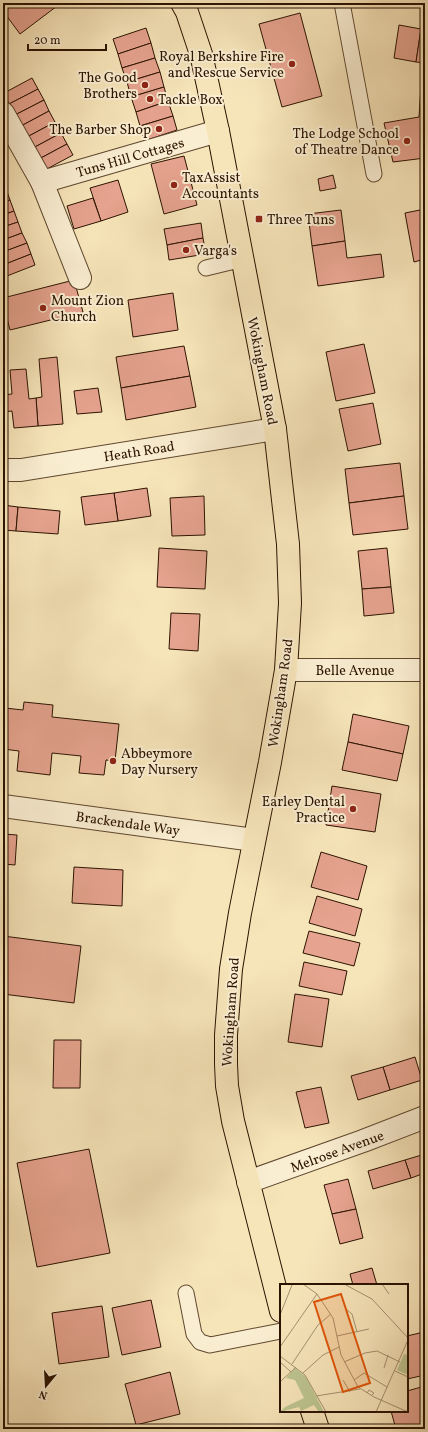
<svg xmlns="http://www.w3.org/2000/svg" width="428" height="1432" font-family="Vollkorn,serif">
<rect width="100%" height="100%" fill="#f7e5ba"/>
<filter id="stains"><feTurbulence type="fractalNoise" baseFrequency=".005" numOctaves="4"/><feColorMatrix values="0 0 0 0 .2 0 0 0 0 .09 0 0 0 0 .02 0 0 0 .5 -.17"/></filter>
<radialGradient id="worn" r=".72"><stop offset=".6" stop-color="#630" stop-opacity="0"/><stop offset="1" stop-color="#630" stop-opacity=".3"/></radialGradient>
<g fill="#e6a38f" stroke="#2c1301">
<path d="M12,3H61L20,34L3,11V10Z"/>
<path d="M300,13L322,96L282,107L259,24Z"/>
<path d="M399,25L421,29L416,62L394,58Z"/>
<path d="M146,28L151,43L118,54L113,39Z"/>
<path d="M421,29H425V63L416,62Z"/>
<path d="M151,43L155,58L122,68L118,54Z"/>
<path d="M155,58L160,72L127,82L122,68Z"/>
<path d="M160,72L164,87L131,97L127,82Z"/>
<path d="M32,78L38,89L9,104L4,93Z"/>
<path d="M421,86H425V158L393,162L384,123L419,117Z"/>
<path d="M164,87L168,101L136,112L131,97Z"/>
<path d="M38,89L44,100L15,115L9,104Z"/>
<path d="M44,100L49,111L21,126L15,115Z"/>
<path d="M168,101L173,116L140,126L136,112Z"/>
<path d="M49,111L55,122L27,137L21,126Z"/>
<path d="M173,116L177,130L144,141L140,126Z"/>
<path d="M55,122L61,133L33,148L27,137Z"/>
<path d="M61,133L67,144L39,159L33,148Z"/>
<path d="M67,144L73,155L45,170L39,159Z"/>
<path d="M184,156L197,205L164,214L151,164Z"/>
<path d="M333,175L336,188L320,191L318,179Z"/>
<path d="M118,180L128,212L101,221L90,188Z"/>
<path d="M6,189L10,200L3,203V190Z"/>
<path d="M93,198L101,221L74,229L67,206Z"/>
<path d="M10,200L14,211L3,215V203Z"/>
<path d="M425,209V259L414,262L405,213Z"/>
<path d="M341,210L345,241L312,246L308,214Z"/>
<path d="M14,211L18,222L3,227V215Z"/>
<path d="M18,222L22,233L3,240V227Z"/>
<path d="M201,223L203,238L167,245L164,229Z"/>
<path d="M22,233L27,243L3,252V240Z"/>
<path d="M203,238L206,254L169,260L167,245Z"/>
<path d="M345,241L347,258L381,254L384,277L318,286L312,246Z"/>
<path d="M27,243L31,254L3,265V252Z"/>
<path d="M31,254L35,265L7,276L3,265Z"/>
<path d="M74,280L83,312L10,330L3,303V298Z"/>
<path d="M173,293L178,330L133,337L128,300Z"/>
<path d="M364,344L375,393L336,401L326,352Z"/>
<path d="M184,346L190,376L121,388L116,357Z"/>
<path d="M57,357L63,424L38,426L36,398L42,397L39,359Z"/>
<path d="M26,369L29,399L36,398L38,426L14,428L12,411L3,412V395L12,394L10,370Z"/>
<path d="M190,376L196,407L126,420L121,388Z"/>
<path d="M98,388L102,412L77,414L74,391Z"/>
<path d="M373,403L381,444L348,451L339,409Z"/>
<path d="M400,463L404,496L349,503L345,469Z"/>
<path d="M147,488L151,516L118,521L114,493Z"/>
<path d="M114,493L118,521L85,525L81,497Z"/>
<path d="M204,496L205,535L172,536L170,498Z"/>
<path d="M404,496L408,529L353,535L349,503Z"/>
<path d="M3,505L18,507L16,531L3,530Z"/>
<path d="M18,507L60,511L58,534L16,531Z"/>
<path d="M159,548L207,551L205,589L157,587Z"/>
<path d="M387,548L391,587L362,589L358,551Z"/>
<path d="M391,587L394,613L364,616L362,589Z"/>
<path d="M171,613L200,614L198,651L169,649Z"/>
<path d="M24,702L53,705L52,717L119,724L115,761L106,760L104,775L79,773L81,756L52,753L50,775L17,771L19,751L3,749V729L5,708L23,710Z"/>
<path d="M353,714L409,726L403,754L348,742Z"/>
<path d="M348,742L403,754L397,781L342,770Z"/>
<path d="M332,786L381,794L375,832L326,825Z"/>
<path d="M3,834L17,835L15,865L3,864Z"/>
<path d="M321,852L367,866L358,900L311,887Z"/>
<path d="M74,867L123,870L122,906L72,903Z"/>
<path d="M317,896L362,909L355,936L309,923Z"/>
<path d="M309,931L360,943L354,966L303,953Z"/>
<path d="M3,936L81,946L74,1003L3,994Z"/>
<path d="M304,962L347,971L342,995L299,986Z"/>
<path d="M295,994L329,999L322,1047L288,1042Z"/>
<path d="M54,1040H81L80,1088H53Z"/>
<path d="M415,1057L422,1080L390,1090L383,1067Z"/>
<path d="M383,1067L390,1090L358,1100L351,1076Z"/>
<path d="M321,1087L329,1123L305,1128L296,1092Z"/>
<path d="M89,1149L110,1253L37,1267L17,1163Z"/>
<path d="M425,1154V1173L411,1178L405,1160Z"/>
<path d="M405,1160L411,1178L373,1189L368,1171Z"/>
<path d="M348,1179L356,1209L332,1214L324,1185Z"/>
<path d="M356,1209L363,1238L340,1244L332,1214Z"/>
<path d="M372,1268L377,1285H353L350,1274Z"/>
<path d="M151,1300L161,1347L122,1355L112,1308Z"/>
<path d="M102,1306L109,1357L59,1364L52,1313Z"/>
<path d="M424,1332L425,1375L407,1379V1336Z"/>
<path d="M170,1372L180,1414L136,1425L125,1384Z"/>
<path d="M425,1386V1429H396L391,1411H407V1391Z"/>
</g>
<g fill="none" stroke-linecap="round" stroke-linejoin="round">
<defs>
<g id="service">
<path d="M342,3L374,174"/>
<path d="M206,268L243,259"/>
<path d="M186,1293L194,1334L200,1342L210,1345L281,1331"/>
</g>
<g id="minor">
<path d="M3,113L42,182L218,131"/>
<path d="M42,182L80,278"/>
<path d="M3,470H21L275,429"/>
<path d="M286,670H425"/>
<path d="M3,806L254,840"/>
<path d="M248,1182L363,1141L425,1117"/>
</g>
<g id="primary">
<path d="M182,3L187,12L201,54L218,131L275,429L288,544L290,603L286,670L270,762L240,913L231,969L226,1035V1064L227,1086L233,1121L281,1311"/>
<path d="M312,1411L318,1429"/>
</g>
</defs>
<use href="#service" stroke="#5f482f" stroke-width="17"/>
<use href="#minor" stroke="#5f482f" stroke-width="24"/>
<use href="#primary" stroke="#2c1301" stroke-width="24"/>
<use href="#service" stroke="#faeed2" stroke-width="15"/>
<use href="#minor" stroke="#faeed2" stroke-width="22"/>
<use href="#primary" stroke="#f7e5ba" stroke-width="22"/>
</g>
<g fill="#8f2418" stroke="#faeed2" stroke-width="1.5">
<circle cx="292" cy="64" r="4"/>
<circle cx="145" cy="85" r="4"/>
<circle cx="150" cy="99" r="4"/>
<circle cx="159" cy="129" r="4"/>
<circle cx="407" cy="141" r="4"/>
<circle cx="174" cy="185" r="4"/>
<rect x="255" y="215" width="8" height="8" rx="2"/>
<circle cx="186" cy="250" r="4"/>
<circle cx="43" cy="308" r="4"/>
<circle cx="113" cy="761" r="4"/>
<circle cx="353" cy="809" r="4"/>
</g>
<g text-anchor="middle" stroke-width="4" stroke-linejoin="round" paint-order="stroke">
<g font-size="14" fill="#2c1301" stroke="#faeed2" text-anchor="start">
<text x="284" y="61" text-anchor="end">Royal Berkshire Fire<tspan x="284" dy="16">and Rescue Service</tspan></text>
<text x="137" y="82" text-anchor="end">The Good<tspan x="137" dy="16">Brothers</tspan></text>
<text x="158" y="104">Tackle Box</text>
<text x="151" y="134" text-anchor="end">The Barber Shop</text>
<text x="399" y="138" text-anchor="end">The Lodge School<tspan x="399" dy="16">of Theatre Dance</tspan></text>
<text x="182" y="182">TaxAssist<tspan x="182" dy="16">Accountants</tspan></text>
<text x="267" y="224">Three Tuns</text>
<text x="194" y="255">Varga's</text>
<text x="51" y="305">Mount Zion<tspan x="51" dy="16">Church</tspan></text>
<text x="121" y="758">Abbeymore<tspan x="121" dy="16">Day Nursery</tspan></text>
<text x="345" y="806" text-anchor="end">Earley Dental<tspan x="345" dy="16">Practice</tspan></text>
</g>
<g font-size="14" fill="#2c1301" stroke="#faeed2">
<text transform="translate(130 157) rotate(-16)" y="5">Tuns Hill Cottages</text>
<text transform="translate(263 371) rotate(79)" y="5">Wokingham Road</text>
<text transform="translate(139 451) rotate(-9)" y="5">Heath Road</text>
<text x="355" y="675">Belle Avenue</text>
<text transform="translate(280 693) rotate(-82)" y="5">Wokingham Road</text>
<text transform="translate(128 823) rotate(8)" y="5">Brackendale Way</text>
<text transform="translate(230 1012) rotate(-86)" y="5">Wokingham Road</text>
<text transform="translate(337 1151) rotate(-20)" y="5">Melrose Avenue</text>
</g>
</g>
<g transform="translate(280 1284)">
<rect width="128" height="128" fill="#f7e5ba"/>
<path d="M124,70L128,71V91L117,86ZM15,84L26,93L44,128H39L34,121L21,127L19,123L0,128L5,123L24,114L15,96L6,94Z" fill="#bdc590"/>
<path fill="none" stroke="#a69170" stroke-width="1" d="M23,0L37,10L53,34L61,71L78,103L94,113L128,128M64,0L92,15L128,54M102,0L109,10M66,25L72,30L77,48M0,31L12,1M57,52L89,45M0,63L37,10M0,72L25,91L46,128M0,78L11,88M64,78L85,69L97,67L120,78M12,80L38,41L51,30M104,84L108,71M115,87L128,93M23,89L43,71L59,63M63,96L70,108M74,96L84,89L107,103M0,98L16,83M87,109L89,106L94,109L92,111M36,112L80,105M96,128L128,56"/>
<path fill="#df560b" fill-opacity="0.15" stroke="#df560b" stroke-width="2" d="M61,10L90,99L63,108L34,18Z"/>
<rect width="128" height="128" fill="none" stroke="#2c1301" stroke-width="2"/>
</g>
<rect width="428" height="1432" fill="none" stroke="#f7e5ba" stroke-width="16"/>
<rect x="4" y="4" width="420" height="1424" fill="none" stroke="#2c1301" stroke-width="2"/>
<rect x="8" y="8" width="412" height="1416" fill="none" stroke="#2c1301"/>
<g transform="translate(46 1386) rotate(198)" stroke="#faeed2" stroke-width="3" paint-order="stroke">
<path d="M0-3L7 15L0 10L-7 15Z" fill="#2c1301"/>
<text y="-6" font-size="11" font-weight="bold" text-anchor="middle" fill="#2c1301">N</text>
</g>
<path d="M28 44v6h78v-6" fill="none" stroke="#2c1301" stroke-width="2"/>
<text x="34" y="44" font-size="12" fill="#2c1301" stroke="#faeed2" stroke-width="3" paint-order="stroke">20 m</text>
<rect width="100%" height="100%" filter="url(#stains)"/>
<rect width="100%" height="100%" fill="url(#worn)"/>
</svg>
